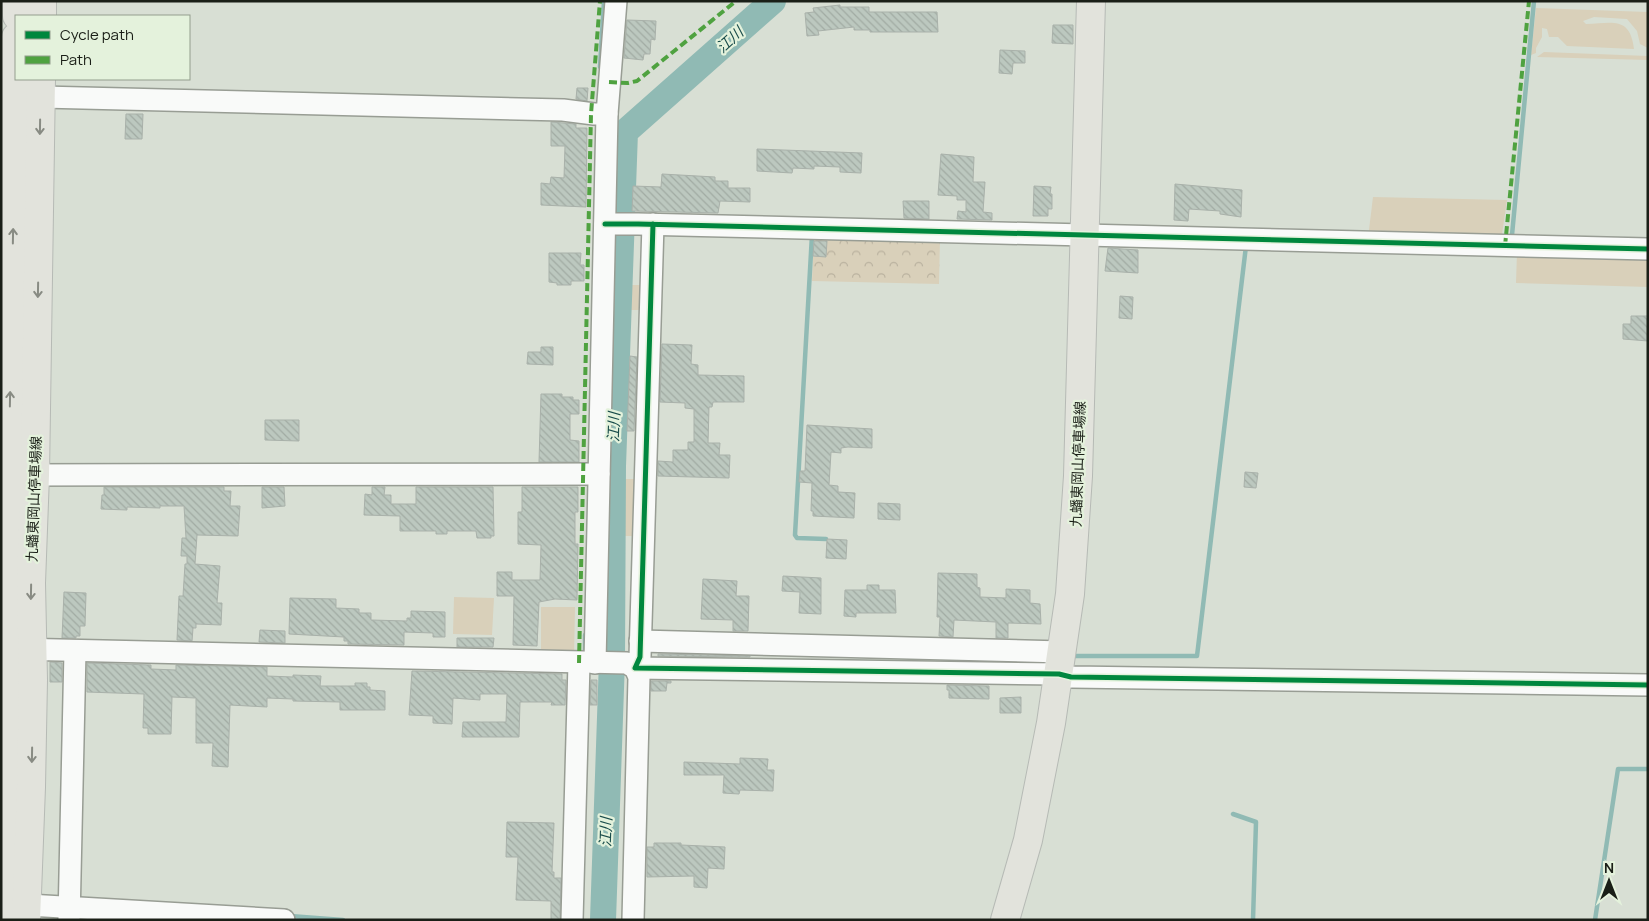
<svg xmlns="http://www.w3.org/2000/svg" width="1649" height="921" font-family="Manrope,'Noto Sans JP',sans-serif">
<defs>
<pattern id="park-crowns" width="20" height="18" patternUnits="userSpaceOnUse" patternTransform="scale(1.25)"><rect width="20" height="18" fill="#d9d0ba"/><path d="M2 6a3 3 0 1 1 6 0M12 15a3 3 0 1 1 6 0" fill="none" stroke="#bab29f"/></pattern>
<pattern id="building-back-hatch" width="6" height="6" patternUnits="userSpaceOnUse" patternTransform="scale(1.25)"><rect width="6" height="6" fill="#bcc8bf"/><path d="M-1 5l2 2M0 0l6 6M5-1l2 2" fill="none" stroke="#a1aba3"/></pattern>
</defs>
<rect width="100%" height="100%" fill="#d8dfd4"/>
<g fill="#d9d0ba">
<path d="M1536,8L1648,12V48L1640,44L1637,31L1627,19L1594,17L1583,21L1586,24C1613,23 1630,16 1634,49L1567,46L1558,37H1549L1547,29L1542,28V37L1536,48V53L1531,55Z"/>
<path d="M1544,52L1648,56V60L1537,57Z"/>
<path d="M1373,197L1507,200L1501,241L1368,238Z"/>
<path d="M1517,252L1648,255V287L1516,283Z"/>
<path d="M631,285H644L643,310H630Z"/>
<path d="M625,479H638L635,536H623Z"/>
<path d="M454,597L494,598L492,635L453,634Z"/>
<path d="M541,607H575L574,657L541,655Z"/>
</g>
<path fill="url(#park-crowns)" d="M814,236L940,239L939,284L812,281Z"/>
<g fill="none" stroke-linecap="round" stroke-linejoin="round">
<g stroke="#90bab4" stroke-width="4.5">
<path d="M600,67L604,1"/>
<path d="M812,235L795,535L797,538L826,539"/>
<path d="M1512,235L1534,1"/>
<path d="M585,650V635"/>
<path d="M1072,656H1197L1246,246"/>
<path d="M1233,814L1256,822L1253,920"/>
<path d="M290,916L343,920"/>
<path d="M1595,920L1618,769H1648"/>
</g>
<path stroke="#90bab4" stroke-width="26" d="M603,920L612,660L613,466L625,132L773,1"/>
</g>
<g fill="url(#building-back-hatch)" stroke="#a9b1aa">
<path d="M840,5V7H869V12H937L938,32H870V30H854V27L818,31L819,35L807,36L805,13L814,12L813,8Z"/>
<path d="M627,20L656,21L655,40L651,39L650,54H644L643,60L624,58Z"/>
<path d="M1053,25H1073V44L1052,43Z"/>
<path d="M1000,50L1025,51V63H1013L1012,74L999,73Z"/>
<path d="M577,88H588L587,101L576,99Z"/>
<path d="M126,114H143L142,139H125Z"/>
<path d="M551,122L576,124V128H587L586,207L541,205V183L550,184L551,177L564,178L565,146H551Z"/>
<path d="M757,149L862,153L861,173L840,172V167L814,166V169L793,168L792,173L757,171Z"/>
<path d="M941,154L974,157L973,182H985L983,212L992,213V220L957,219L958,211L966,212V200H957V196L938,195Z"/>
<path d="M662,174L715,177V181H728V188H750V202L720,201L718,213L632,211L633,186L661,187Z"/>
<path d="M1175,184L1242,190L1241,217L1220,214V211L1189,209L1188,221L1174,220Z"/>
<path d="M1034,186L1051,187L1050,194H1052V209H1048V216H1033Z"/>
<path d="M903,201H929V219L904,218Z"/>
<path d="M814,241H827L826,257L813,256Z"/>
<path d="M1108,248L1138,250V273L1105,271Z"/>
<path d="M549,253H581L580,265H584V281H571V285H557V283L549,282Z"/>
<path d="M1120,296L1133,297L1132,319L1119,318Z"/>
<path d="M1631,316H1648V341L1623,339V324H1631Z"/>
<path d="M662,344L692,345L691,364L698,365V375L744,376V402H713L712,407H709L708,443H720L719,455H730L729,478L658,476V461L673,462V450H688V442H694V409L685,408V403L660,402Z"/>
<path d="M541,347H553V365L527,364L528,352H541Z"/>
<path d="M630,356L637,357L634,431H627Z"/>
<path d="M541,394H562V397H573V400H579V414H570V440L579,441V462H539Z"/>
<path d="M265,420H299V441L265,440Z"/>
<path d="M807,425L872,429V448L848,447L841,448V453L831,452L829,485L838,486V492L855,493L854,518L813,516V511H811L812,483L799,482L800,471H805Z"/>
<path d="M1245,472L1258,473L1256,488L1244,487Z"/>
<path d="M104,487H224V491H231L230,506H240L238,536L197,535L195,564L220,566L217,603H222L221,625L196,624V628H193L192,641L177,640L179,596H183L185,564H187V556H181L182,538H186L184,506H160V508L127,507V510L101,509L102,495H104Z"/>
<path d="M262,487H284L285,506L262,508Z"/>
<path d="M372,487H385L384,495H391V504H416V487H493L494,536H491V538H477L476,531H447V534H436V531H400V516L364,515L365,494L372,495Z"/>
<path d="M522,487H578V512H575V544H578L577,600L555,599L539,602L537,646L513,645L514,596H497V572H512V580H540L541,545L518,544V512H522Z"/>
<path d="M878,503L900,504V520L878,519Z"/>
<path d="M827,539L847,540L846,559L826,558Z"/>
<path d="M938,573L977,574V587L980,588V597L1006,598V589L1030,590V603L1040,604L1041,624L1008,623V638H996V622L954,620L953,637L939,636L940,617H937Z"/>
<path d="M783,576L821,578V614L799,613L800,592L782,591Z"/>
<path d="M703,579L737,581L736,596H749L748,631H733V620L701,619Z"/>
<path d="M867,585H879V590H895L896,613H856V617L844,616L845,590H867Z"/>
<path d="M64,592L86,593L85,626H80V636H76V638H62Z"/>
<path d="M290,598L336,599V608L359,609V613H371V620L407,621V618H411V611L445,612V637H433V633L404,632V645L348,644V641H344V637L289,634Z"/>
<path d="M260,630L285,631V643L259,642Z"/>
<path d="M457,638H494L493,647H457Z"/>
<path d="M658,654L750,656V657L658,656Z"/>
<path d="M50,662L62,663V682H50Z"/>
<path d="M87,663L151,665V669L176,670V665L267,667V676L293,677V675L321,676L320,686H355V683H367V687H370V690L385,691V710H340V702L293,701V699L267,698V707L230,705L228,767L212,766L213,743H196V698L172,697L171,734H148V728H143L144,694L87,692Z"/>
<path d="M412,671L562,674V680H566L565,705H551L552,702H520L519,737H462L463,722H506L507,694H480V700L453,698L452,724L433,723V716L409,715Z"/>
<path d="M591,680H597V705H590Z"/>
<path d="M651,681H671V683H667L666,691H651Z"/>
<path d="M947,685L989,686V699L949,698V690H947Z"/>
<path d="M1021,697V713H1000V698Z"/>
<path d="M740,758L768,759L767,770H774L773,791L740,790L739,794L723,793L724,775H684V762L740,764Z"/>
<path d="M507,822L554,823L552,872H554V878H561L560,920H551V901L516,900L518,857H506Z"/>
<path d="M654,843H681V845L725,847L724,869L708,868L707,888L694,887V876L647,877V847H654Z"/>
</g>
<g fill="none" stroke-linecap="round" stroke-linejoin="round">
<defs>
<g id="minor">
<path d="M1,96L563,110L594,114H607"/>
<path d="M605,224H638L1648,249"/>
<path d="M653,224L640,657L635,668L1059,674L1071,677L1648,685"/>
<path d="M21,475L599,474"/>
<path d="M640,641L1062,652"/>
<path d="M16,649L627,663L635,668L639,677L633,920"/>
<path d="M595,663L607,114L616,1"/>
<path d="M11,904L284,920"/>
<path d="M69,920L75,651"/>
<path d="M572,920L579,663"/>
</g>
<g id="major">
<path d="M17,16V1"/>
<path d="M42,16V1"/>
<path d="M4,920V801L7,726L5,627L9,475L16,37"/>
<path d="M26,920L31,787L33,680L31,583L35,475L41,79"/>
<path d="M1005,920L1028,840L1051,723L1070,594L1078,476L1091,1"/>
</g>
</defs>
<use href="#minor" stroke="#989d94" stroke-width="24"/>
<use href="#major" stroke="#b6bab5" stroke-width="30"/>
<use href="#minor" stroke="#f9faf9" stroke-width="21"/>
<use href="#major" stroke="#e2e3dc" stroke-width="28"/>
<g stroke="#4fa240" stroke-width="4" stroke-dasharray="8 4" stroke-linecap="butt">
<path d="M609,82L628,83L637,81L736,1"/>
<path d="M1505,246L1529,1"/>
<path d="M579,663L591,114L600,1"/>
</g>
<defs>
<g id="cycleway">
<path d="M605,224H638L1648,249"/>
<path d="M653,224L640,657L635,668L1059,674L1071,677L1648,685"/>
</g>
</defs>
<use href="#cycleway" stroke="#e4f2dc" stroke-width="8"/>
<use href="#cycleway" stroke="#00873e" stroke-width="5"/>
</g>
<defs><path id="oneway-shaft" d="M-6 0H5M1.5-3L5.5 0L1.5 3" fill="none" stroke-width="1.6" stroke-linecap="round" stroke-linejoin="round" transform="scale(1.25)"/></defs>
<g stroke="#888b83">
<use href="#oneway-shaft" transform="translate(40 127) rotate(91)"/>
<use href="#oneway-shaft" transform="translate(13 236) rotate(-89)"/>
<use href="#oneway-shaft" transform="translate(38 290) rotate(91)"/>
<use href="#oneway-shaft" transform="translate(10 399) rotate(-89)"/>
<use href="#oneway-shaft" transform="translate(31 592) rotate(91)"/>
<use href="#oneway-shaft" transform="translate(32 755) rotate(91)"/>
</g>
<g text-anchor="middle" stroke-width="4.5" stroke-linejoin="round" paint-order="stroke">
<g font-size="14" fill="#1a1f17" stroke="#e4f2dc">
<text transform="translate(1078 464) rotate(-88)" y="5">九蟠東岡山停車場線</text>
<text transform="translate(34 499) rotate(-88)" y="5">九蟠東岡山停車場線</text>
</g>
<g font-size="15" font-style="italic" fill="#194c4a" stroke="#e4f2dc">
<text transform="translate(730 40) rotate(-42)" y="5">江川</text>
<text transform="translate(614 427) rotate(-88)" y="5">江川</text>
<text transform="translate(606 832) rotate(-88)" y="5">江川</text>
</g>
</g>
<rect width="1649" height="921" fill="none" stroke="#1a1f17" stroke-width="5"/>
<rect x="15" y="15" width="175" height="65" fill="#e4f2dc" stroke="#939e8d"/>
<rect x="25" y="31" width="25" height="8" fill="#00873e" stroke="#939e8d"/>
<text x="60" y="40" font-size="15" fill="#1a1f17">Cycle path</text>
<rect x="25" y="56" width="25" height="8" fill="#4fa240" stroke="#939e8d"/>
<text x="60" y="65" font-size="15" fill="#1a1f17">Path</text>
<g transform="translate(1609 881)" stroke="#e4f2dc" stroke-width="4" paint-order="stroke">
<path d="M0-4L9 19L0 12L-9 19Z" fill="#1a1f17"/>
<text y="-8" font-size="14" font-weight="bold" text-anchor="middle" fill="#1a1f17">N</text>
</g>
</svg>
